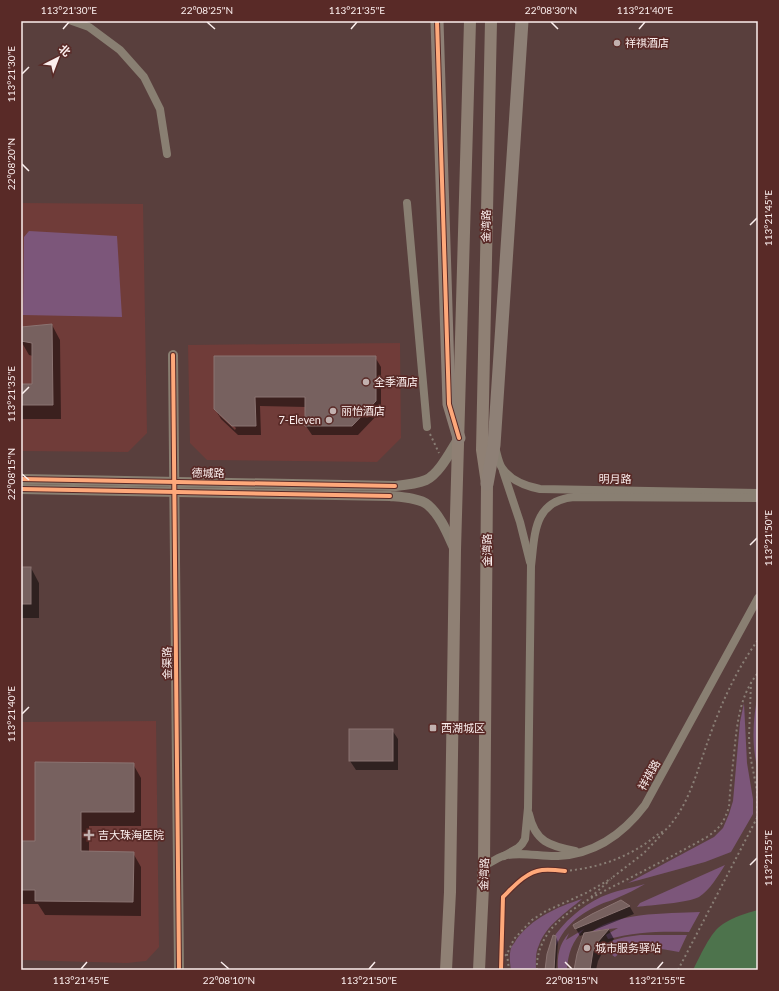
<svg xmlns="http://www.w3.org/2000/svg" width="779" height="991" font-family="Lato,'Noto Sans SC',sans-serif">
<rect width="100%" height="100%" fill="#593f3d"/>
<g fill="#703c39">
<path d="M21,203L143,204L147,433L128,452L21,451Z"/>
<path d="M400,343L401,438L377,462L207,460L190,443L188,345Z"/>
<path d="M156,721L159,947L146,961L127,963L21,960V722Z"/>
</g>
<g fill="#7c567a">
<path d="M29,231L117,236L122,317L23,315L24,237Z"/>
<path d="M758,694V770C751,746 753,717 758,694Z"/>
<path d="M744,703L747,763L753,799V814L731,852L705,862L628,883L714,837L723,828L729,814L733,801L740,722Z"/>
<path d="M725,865C718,876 710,890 699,897C688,903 651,905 637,907L640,903Z"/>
<path d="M645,884C636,889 627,894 617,898C611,901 605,902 599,905C577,915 560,930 554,953L552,940C563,922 582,906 601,897C614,891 631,888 645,884Z"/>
<path d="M582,899C567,912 546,925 539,945C535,953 536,962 536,970H511C510,963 509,955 511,948C512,945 515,943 516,940C532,918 557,907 582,899Z"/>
<path d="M700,912L689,932C660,931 636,932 608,939L606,935L618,928L600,930L586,937C610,911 667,914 700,912Z"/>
<path d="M584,929C572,942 568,953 567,970H558C557,956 559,944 569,933L566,940Z"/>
<path d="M640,935H687L679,952C659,949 632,941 615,957L601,947C613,938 625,937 640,935Z"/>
</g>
<path fill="#4d734c" d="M758,910V970H693C700,957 710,932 723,924C734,917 746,913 758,910Z"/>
<g fill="#0007" fill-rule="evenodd">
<path d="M52,325L60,340L61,419H21V385H33V356L29,355L21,341V328Z"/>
<path d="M375,357L381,367V411L358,435H312L306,426V407L260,406L261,435H238L221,419L215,409ZM219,413L236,428L235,430L219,415Z"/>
<path d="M21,568H31L39,583V618H21Z"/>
<path d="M392,730L398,739V770H356L350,761Z"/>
<path d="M133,764L141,778V826H89V852L133,853L141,867V916L45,915L38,904H21V842H36Z"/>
<path d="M621,901L630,907L634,914L587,933L609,930L614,939L602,953L598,961L596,970H576L585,934L580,936L574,925Z"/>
<path d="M556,937L558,942L556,970H546Z"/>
</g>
<g fill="#77615f" stroke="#8b7472">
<path d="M52,324L53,405H21V384H32V343L21,341V327Z"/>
<path d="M214,356H376V401L352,426H305V397H255L256,426H232L214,409Z"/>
<rect x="21" y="567" width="10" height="37"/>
<rect x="349" y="729" width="44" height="32"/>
<path d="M35,762L134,763V812H81V851L134,852L133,902L35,901V890H21V841H35Z"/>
<path d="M621,900L630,906L575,929L573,925L592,914Z"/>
<path d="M609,929L597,943L593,951L590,970H574L577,954L584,933Z"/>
<path d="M553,935L556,936L554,970H545L547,954Z"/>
</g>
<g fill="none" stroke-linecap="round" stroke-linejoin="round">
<g stroke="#897e75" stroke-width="2" stroke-dasharray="2 3" stroke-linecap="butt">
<path d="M430,434L439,453"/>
<path d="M751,682L749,737L750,755L757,790V817"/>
<path d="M565,871C599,868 630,857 657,835C662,832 668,829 671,824C690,801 698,768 708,741C720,706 736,670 758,640"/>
<path d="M613,877L644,853L665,831"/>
<path d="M591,897L610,880"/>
<path d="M507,954L509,970"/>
<path d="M501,959L507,954L514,939L532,920L546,911L586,893L612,878"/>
<path d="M537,970C536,955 542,940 552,928C572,906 600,893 626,880C653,866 680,852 707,837C720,828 724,822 729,807C730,790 732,772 734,754C737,725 739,696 758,673"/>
<path d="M678,970L758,816"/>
</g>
<g stroke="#897f72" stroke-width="8">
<path d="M72,21L89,27L120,50L144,77L160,109L167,154"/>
<path d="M407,203L427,427"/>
<path d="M495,447C497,453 498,462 502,468C511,481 525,486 540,489L758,493"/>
<path d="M503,471L520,522L530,562"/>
<path d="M529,814C535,842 550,846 575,851"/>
<path d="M504,856L518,848L522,844L525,839L528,808L531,566C535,534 533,501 574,497L758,498"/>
<path d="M484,866C490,863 497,858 503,856C518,851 542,857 558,856C595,854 624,833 645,805L758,598"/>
</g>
<g stroke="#897f72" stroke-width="10">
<path d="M173,355L179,970"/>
<path d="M21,479L395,486C405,485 416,484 426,480C440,473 451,450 459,438"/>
<path d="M21,489L390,496C400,497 420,498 428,505C441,516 448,535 455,550"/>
</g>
<g stroke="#8f8074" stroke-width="12">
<path d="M446,970L450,892L455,550L470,21"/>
<path d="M479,970L484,866L487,484L482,450L491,21"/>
</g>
<g stroke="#8e8076" stroke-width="13">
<path d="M437,21L449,404L459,438"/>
<path d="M487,484L494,445L522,21"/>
</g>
<defs>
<g id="cycleway">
<path d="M437,21L449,404L459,438"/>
<path d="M173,355L179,970"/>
<path d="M21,479L395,486"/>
<path d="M21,489L390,496"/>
<path d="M501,970L503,897C514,886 526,872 542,870C549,869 557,870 565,871"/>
</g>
</defs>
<use href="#cycleway" stroke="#592a27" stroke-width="6"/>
<use href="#cycleway" stroke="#fea87a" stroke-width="4"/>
</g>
<path fill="none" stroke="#fbeeed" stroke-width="1.5" d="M207,22L215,29M551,22L558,29M63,29L69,22M351,29L357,22M639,29L645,22M22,74L29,67M22,164L29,171M750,225L757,218M22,394L29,387M22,474L29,480M750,545L757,538M22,714L29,707M750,865L757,858M221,962L229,969M565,962L572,969M81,969L87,962M369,969L375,962M657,969L663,962"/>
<g fill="#c2b1af" stroke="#592a27" stroke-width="1.5">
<circle cx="617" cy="43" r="4"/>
<circle cx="366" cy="382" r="4"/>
<circle cx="333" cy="411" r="4"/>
<circle cx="329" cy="420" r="4"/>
<rect x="429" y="724" width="8" height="8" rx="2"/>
<path d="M87 829h4v4h4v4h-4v4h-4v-4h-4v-4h4z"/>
<circle cx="587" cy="948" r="4"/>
</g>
<g text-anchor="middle" stroke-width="3.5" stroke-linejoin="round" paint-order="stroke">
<g font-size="11" fill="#fbeeed" stroke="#592a27" text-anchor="start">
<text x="625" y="47">祥祺酒店</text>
<text x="374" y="386">全季酒店</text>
<text x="341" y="415">丽怡酒店</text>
<text x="321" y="424" text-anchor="end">7-Eleven</text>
<text x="441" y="732">西湖城区</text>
<text x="98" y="839">吉大珠海医院</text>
<text x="595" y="952">城市服务驿站</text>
</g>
<g font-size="11" fill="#fbeeed" stroke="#592a27">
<text transform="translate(486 226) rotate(-89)" y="4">金湾路</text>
<text transform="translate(208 473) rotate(1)" y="4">德城路</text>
<text transform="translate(615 479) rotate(1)" y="4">明月路</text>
<text transform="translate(487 550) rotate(-90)" y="4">金湾路</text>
<text transform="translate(167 663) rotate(-91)" y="4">金渠路</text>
<text transform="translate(649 775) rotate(-61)" y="4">祥祺路</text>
<text transform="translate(484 874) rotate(-88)" y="4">金湾路</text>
</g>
</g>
<rect width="779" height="991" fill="none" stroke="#592a27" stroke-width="44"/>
<g transform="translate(58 58) rotate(42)" stroke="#592a27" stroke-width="3" paint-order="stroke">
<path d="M0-3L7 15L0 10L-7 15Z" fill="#fbeeed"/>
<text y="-6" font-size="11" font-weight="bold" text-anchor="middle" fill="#fbeeed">北</text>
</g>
<rect x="22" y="22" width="735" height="947" fill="none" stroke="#fbeeed" stroke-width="1.5"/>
<g font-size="10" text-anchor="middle" fill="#fbeeed">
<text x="69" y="14">113°21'30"E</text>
<text x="207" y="14">22°08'25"N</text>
<text x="357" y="14">113°21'35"E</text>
<text x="551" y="14">22°08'30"N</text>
<text x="645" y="14">113°21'40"E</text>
<text transform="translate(11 74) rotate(-90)" y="4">113°21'30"E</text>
<text transform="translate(11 164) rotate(-90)" y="4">22°08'20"N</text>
<text transform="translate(768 218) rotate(-90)" y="4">113°21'45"E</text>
<text transform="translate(11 394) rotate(-90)" y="4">113°21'35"E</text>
<text transform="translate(11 474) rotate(-90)" y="4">22°08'15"N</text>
<text transform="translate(768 538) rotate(-90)" y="4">113°21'50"E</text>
<text transform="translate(11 714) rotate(-90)" y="4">113°21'40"E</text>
<text transform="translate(768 858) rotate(-90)" y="4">113°21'55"E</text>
<text x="81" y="984">113°21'45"E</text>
<text x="229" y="984">22°08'10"N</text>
<text x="369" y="984">113°21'50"E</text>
<text x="572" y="984">22°08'15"N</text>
<text x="657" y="984">113°21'55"E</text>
</g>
</svg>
